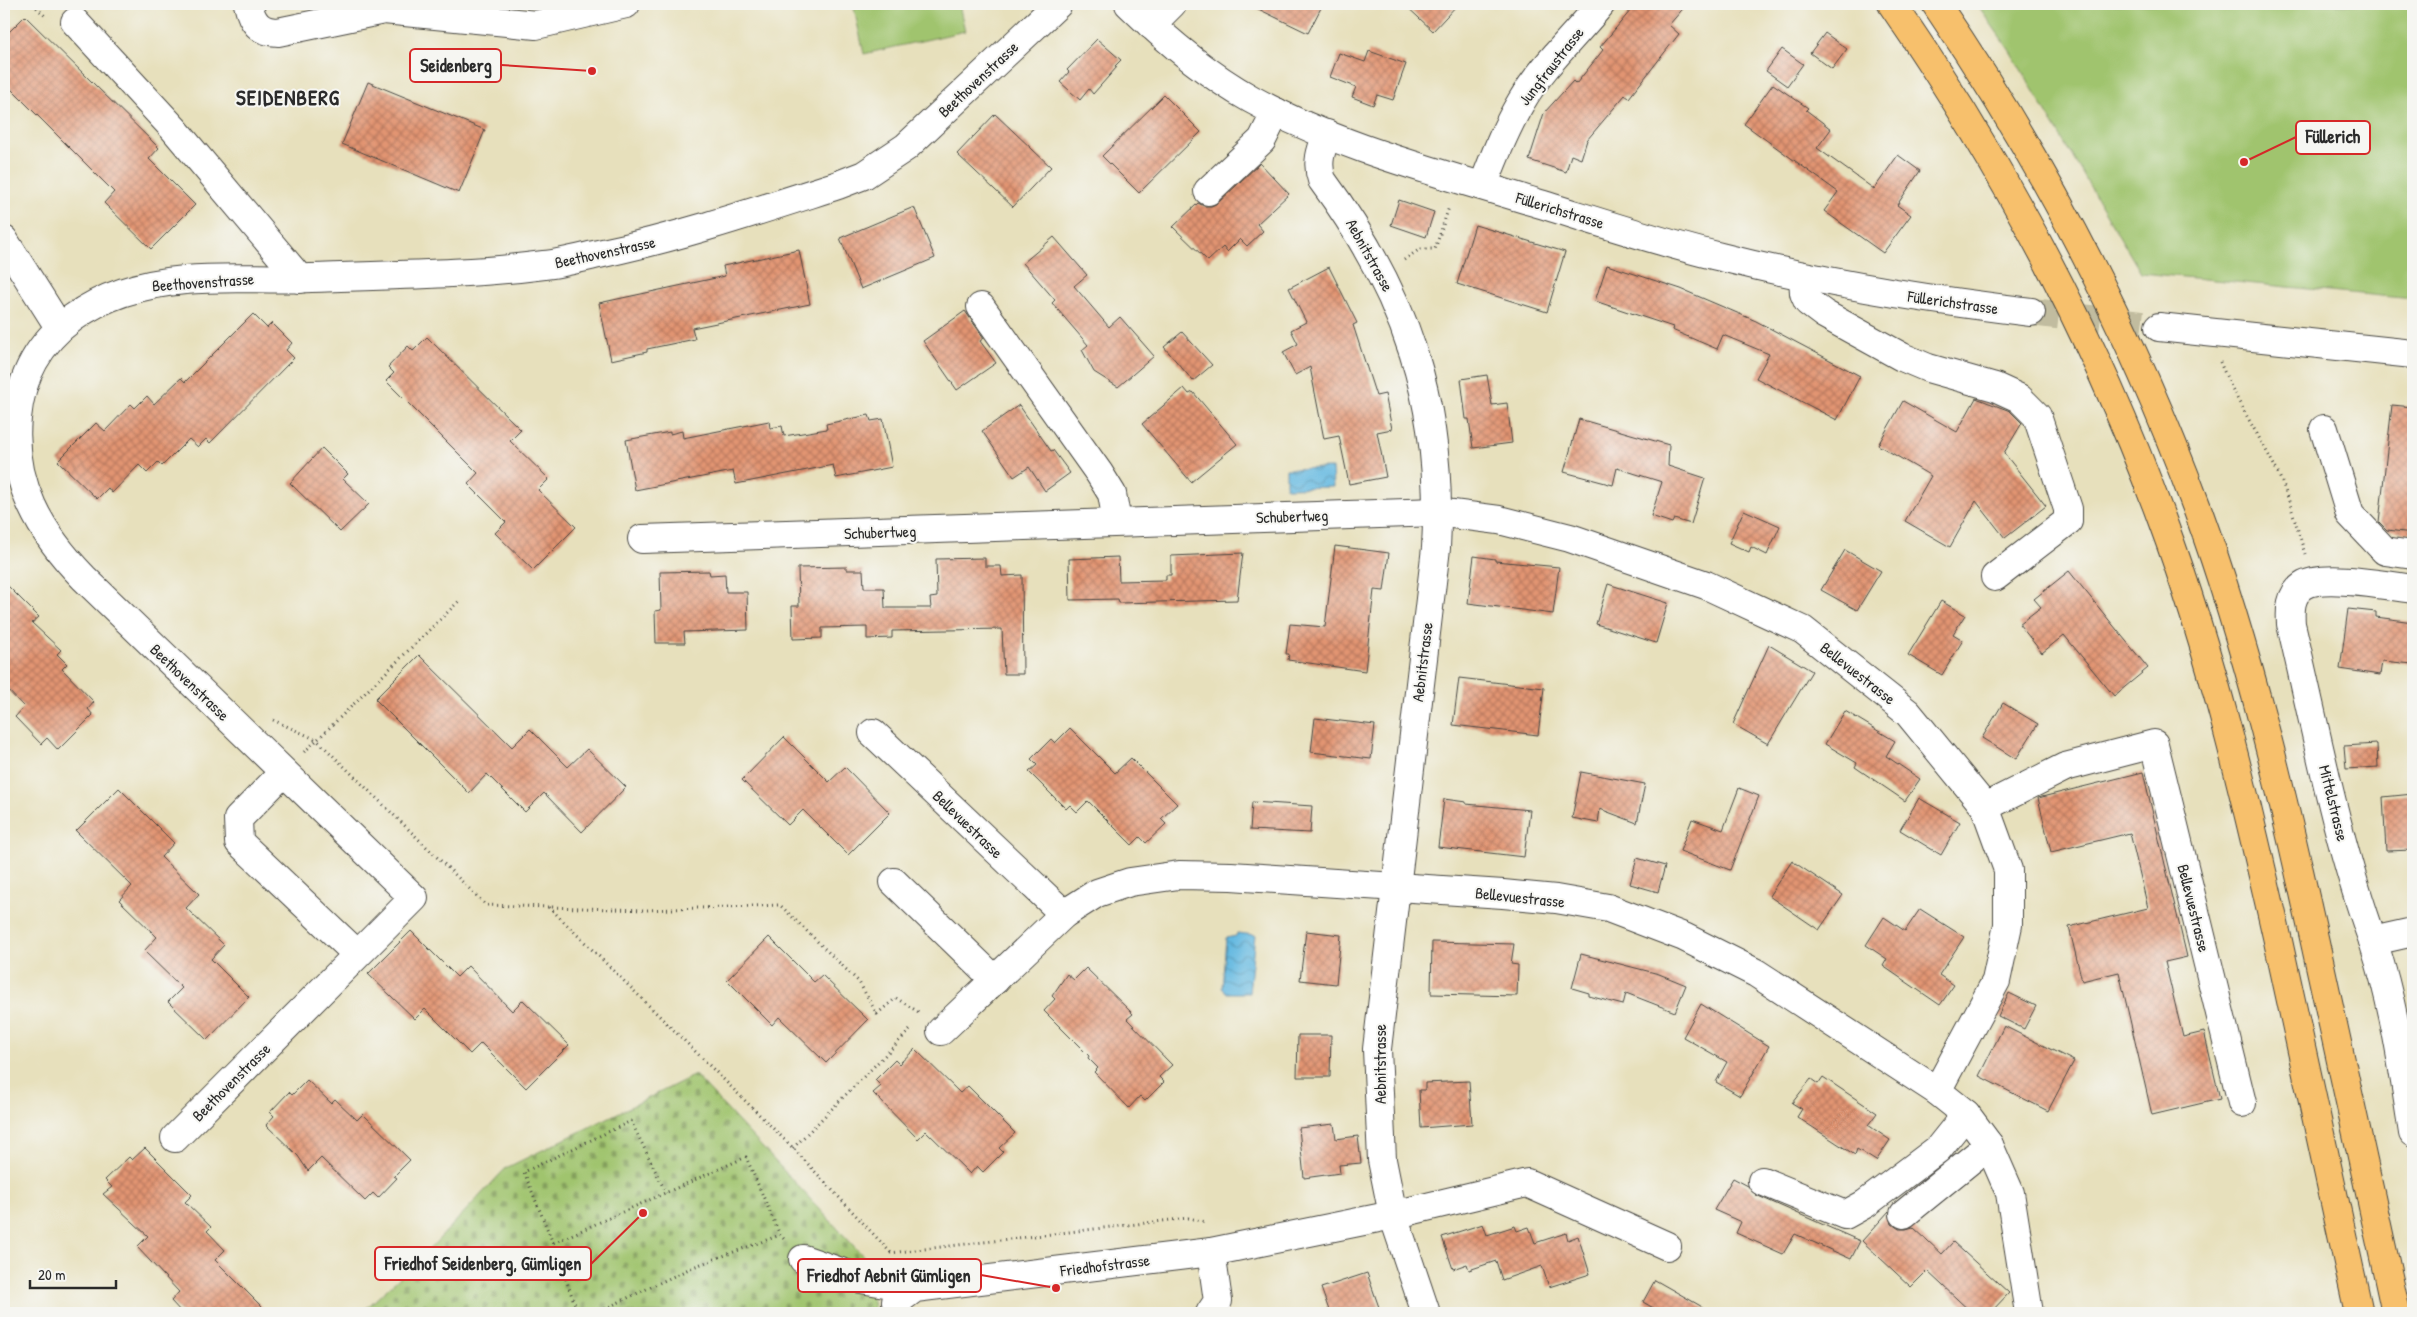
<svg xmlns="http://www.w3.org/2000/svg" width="2417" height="1317" font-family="'Patrick Hand',sans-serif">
<defs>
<pattern id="cemetery-stones" width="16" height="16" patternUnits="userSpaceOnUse" patternTransform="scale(1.25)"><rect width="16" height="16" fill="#a0c46e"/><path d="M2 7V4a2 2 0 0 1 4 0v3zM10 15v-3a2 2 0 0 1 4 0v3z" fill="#839f5b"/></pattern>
<pattern id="water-waves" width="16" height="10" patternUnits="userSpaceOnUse" patternTransform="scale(1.25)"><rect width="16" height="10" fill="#65b9e1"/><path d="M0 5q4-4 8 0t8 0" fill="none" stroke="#5397b7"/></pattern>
<pattern id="building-cross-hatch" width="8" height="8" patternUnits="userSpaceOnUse" patternTransform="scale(1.25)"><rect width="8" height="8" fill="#e29472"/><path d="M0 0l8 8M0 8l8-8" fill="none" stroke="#b7795e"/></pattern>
</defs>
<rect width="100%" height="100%" fill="#f6f6f2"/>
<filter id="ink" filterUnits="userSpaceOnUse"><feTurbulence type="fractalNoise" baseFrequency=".02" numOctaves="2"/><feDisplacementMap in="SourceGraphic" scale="10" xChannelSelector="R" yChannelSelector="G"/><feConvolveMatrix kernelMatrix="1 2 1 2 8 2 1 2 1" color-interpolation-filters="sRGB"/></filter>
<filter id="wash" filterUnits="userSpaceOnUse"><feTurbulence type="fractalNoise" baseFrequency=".0096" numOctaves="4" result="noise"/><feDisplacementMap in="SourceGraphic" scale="20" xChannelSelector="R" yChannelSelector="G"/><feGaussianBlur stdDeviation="1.12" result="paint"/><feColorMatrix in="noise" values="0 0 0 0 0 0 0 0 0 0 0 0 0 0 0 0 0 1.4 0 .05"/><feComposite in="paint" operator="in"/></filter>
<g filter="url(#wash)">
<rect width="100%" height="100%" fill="#e7e0bc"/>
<path fill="url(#cemetery-stones)" stroke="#66784c" d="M695,1075L865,1258L875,1313H361L422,1257L506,1168Z"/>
<g fill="#a0c46e" stroke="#66784c">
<path d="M853,4H959L965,31L864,54Z"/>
<path d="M1977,4H2413V299L2141,273L2010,51Z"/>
</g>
<g fill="url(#water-waves)" stroke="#487286">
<path d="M1332,468L1333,487L1286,488V469Z"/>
<path d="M1237,933L1255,935L1249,993H1227L1222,988L1226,938L1236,936Z"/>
</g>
<g id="blocks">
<g fill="url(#building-cross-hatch)">
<path d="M1248,4H1323L1308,33Z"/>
<path d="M1404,4H1458L1433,31Z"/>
<path d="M1636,4H1687L1669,25L1679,34L1629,98L1625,95L1587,140L1581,159L1571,155L1566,172L1529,160L1544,113L1573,81L1576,84L1603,50L1600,47Z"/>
<path d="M25,16L159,148L149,159L195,205L151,249L104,203L114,192L4,82V37Z"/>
<path d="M1825,33L1847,49L1832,69L1810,53Z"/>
<path d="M1097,39L1121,60L1115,66L1117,67L1093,94L1089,89L1080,100L1060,82L1069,72L1067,70Z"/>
<path d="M1782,49L1803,64L1787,86L1766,71Z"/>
<path d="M1369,51L1406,64L1393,100L1377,95L1373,105L1352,97L1356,87L1330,77L1339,53L1365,62Z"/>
<path d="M368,82L485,130L459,193L342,144Z"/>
<path d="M1773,84L1808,108L1806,110L1831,129L1817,148L1874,189L1898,155L1920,171L1897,205L1911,215L1883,253L1824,211L1838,192L1744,124Z"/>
<path d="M1164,95L1201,132L1139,193L1102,156Z"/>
<path d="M995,114L1051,167L1013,207L957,154Z"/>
<path d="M1260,163L1289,194L1257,224L1263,231L1247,246L1240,239L1227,252L1223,247L1208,261L1173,227L1198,203L1204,206H1211L1218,203Z"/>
<path d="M1399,200L1434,212L1426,237L1391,225Z"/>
<path d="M914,207L935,258L861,289L840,238Z"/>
<path d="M1475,225L1565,252L1547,312L1457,284Z"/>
<path d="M1054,237L1087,275L1074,286L1109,327L1120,317L1154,356L1118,387L1094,372L1082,350L1088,345L1052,303L1055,300L1023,263Z"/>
<path d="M799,250L810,304L692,328L695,339L647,349V352L611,360L599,303L725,276L723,266Z"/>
<path d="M1607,265L1681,289L1756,321L1860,376L1837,420L1756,378L1769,354L1723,335L1717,349L1672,330L1673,327L1595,301Z"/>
<path d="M1329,267L1357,323L1353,325L1376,396L1385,394L1392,429L1377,432L1386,477L1349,484L1339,436L1324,439L1310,367L1295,375L1283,352L1298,344L1291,330L1306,322L1289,288Z"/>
<path d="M965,311L984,338L980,341L996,363L957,390L923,341Z"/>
<path d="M253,314L267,328L272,323L292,343L286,350L294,358L210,443L206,439L198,447L189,439L162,466L158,462L147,473L139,465L112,493L108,488L97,499L58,461L96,423L105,431L131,404L135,408L147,396L154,404L181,378L185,382Z"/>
<path d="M1182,332L1212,365L1193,381L1164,347Z"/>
<path d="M427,337L521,430L510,441L549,479L538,490L576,527L533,570L495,533L506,522L468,484L478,473L386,381L394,373L388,367L408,346L413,351Z"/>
<path d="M1487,375L1492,405L1507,403L1512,443L1473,448L1469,419H1466L1461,379Z"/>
<path d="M1184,388L1189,394L1193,392L1237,444L1191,482L1142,424Z"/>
<path d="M1976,398L2010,411L2022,423L2004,453L2046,506L2005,538L1976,501L1950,547L1905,521L1931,476L1878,445L1903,401L1957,432Z"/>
<path d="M1019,405L1051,451L1053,450L1070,473L1045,491L1029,467L1014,477L982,431Z"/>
<path d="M2392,405L2413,407V533L2387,530L2379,522Z"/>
<path d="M869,415L871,421L883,419L892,467L836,478L833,465L736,484L733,471L635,490L626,440L670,432V434L682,431L683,438L769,421L770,428L782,426L784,436L827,429L826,424Z"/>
<path d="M1579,419L1669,445L1668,466L1705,478L1691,524L1674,519L1672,523L1651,516L1662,482L1617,468L1613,485L1564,472Z"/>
<path d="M322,448L348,474L343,479L369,504L340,532L290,483Z"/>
<path d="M1744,510L1780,526L1767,555L1751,547L1749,552L1729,543Z"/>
<path d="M1335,546L1389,553L1384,591L1374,590L1365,671L1288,660L1289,654H1286L1290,624L1325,627Z"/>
<path d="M1845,550L1881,571L1857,610L1821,590Z"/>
<path d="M1243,553L1237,600L1119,603L1118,599L1070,600L1069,559L1118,557L1119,581L1166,580V575H1171V556Z"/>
<path d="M1474,556L1495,559V561L1559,567L1553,614L1468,603Z"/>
<path d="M985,558V566H1001L1002,576L1022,575L1023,674H1004L1002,629L892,631V638L867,639V627L822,628V638L793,639L792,606H799L798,568L847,567V570H863L864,588H884L885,608H931L930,598L937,597L936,559Z"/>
<path d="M709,571L710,575L725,574L726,592H747L748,630L684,632L685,643H656L655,611L661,610L660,572Z"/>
<path d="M2069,571L2148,668L2114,696L2064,635L2042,653L2019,624L2041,607L2034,599Z"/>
<path d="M4,582L39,617L32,623L61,650L57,654L67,664L62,669L94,702L88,709L93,715L58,750L47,738L41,744L15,717L24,707L4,686Z"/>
<path d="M1608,584L1668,603L1656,643L1596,624Z"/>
<path d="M1941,601L1965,615L1953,634L1963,640L1942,675L1908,655Z"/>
<path d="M2348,609L2376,612V617L2413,622V664L2382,661L2380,675L2340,669Z"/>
<path d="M1769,645L1812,671L1768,744L1733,724Z"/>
<path d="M419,655L512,747L530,729L568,767L587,749L626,787L582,832L544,793L525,812L487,774L469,793L375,699Z"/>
<path d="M1459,678L1544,688L1538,735L1453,725Z"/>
<path d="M2003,703L2038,724L2016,759L1982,738Z"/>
<path d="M1845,711L1895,741L1886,756L1920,779L1905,801L1855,767L1857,763L1825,744Z"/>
<path d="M1315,718L1375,725L1371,759L1311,752Z"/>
<path d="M1070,728L1115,773L1131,758L1177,804L1161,819L1166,824L1146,843L1140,837L1132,845L1088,801L1077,812L1070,805L1066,809L1029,772L1037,765L1031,759L1051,739L1055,743Z"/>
<path d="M784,737L829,782L845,767L890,813L848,855L803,810L788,825L742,780Z"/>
<path d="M2377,744L2378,767L2346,769L2344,746Z"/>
<path d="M1581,772L1645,784L1637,823L1600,809L1598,823L1572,818Z"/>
<path d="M2143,772L2187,957L2165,962L2183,1037L2204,1032L2220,1099L2152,1115L2119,972L2082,981L2069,927L2148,908L2130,833L2051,852L2038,798Z"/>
<path d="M119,788L174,843L161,857L199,894L186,908L224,945L211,959L249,997L207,1040L168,1002L182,988L144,951L157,937L119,900L132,886L76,831Z"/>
<path d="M1739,788L1759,796L1730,870L1680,851L1692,819L1723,830Z"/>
<path d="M2413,794V850L2386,851L2383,797Z"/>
<path d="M1919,798L1960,822L1941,855L1900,830Z"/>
<path d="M1444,799L1466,802V804L1530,810L1524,857L1438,847Z"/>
<path d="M1252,802L1312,806L1310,833L1250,830Z"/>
<path d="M1637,858L1665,866L1658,892L1630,884Z"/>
<path d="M1792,861L1843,895L1819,930L1769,896Z"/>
<path d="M1920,909L1964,937L1939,975L1954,985L1940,1005L1883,966L1887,959L1866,945L1884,917L1905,931Z"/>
<path d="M411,931L457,977L468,966L512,1011L523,1000L569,1045L526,1088L481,1043L470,1054L425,1009L415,1019L368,974Z"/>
<path d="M1306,931L1341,935L1336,984L1300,980Z"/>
<path d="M769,937L814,982L822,975L868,1020L826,1063L779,1017L772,1025L727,980Z"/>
<path d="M1432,942L1514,944L1511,964L1518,965L1517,996L1431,994Z"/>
<path d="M1581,954L1659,974L1686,985L1675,1012L1626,993L1623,1005L1589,996V993L1572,988Z"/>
<path d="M1086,968L1133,1014L1127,1019L1172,1065L1159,1077L1164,1082L1145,1101L1140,1096L1129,1108L1094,1072L1098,1068L1088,1058L1089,1056L1044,1011L1055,999L1052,996L1067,974L1074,980Z"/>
<path d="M2009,993L2036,1006L2024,1029L1998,1016Z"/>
<path d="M1701,1004L1769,1046L1740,1096L1716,1082L1727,1062L1683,1037Z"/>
<path d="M2004,1026L2074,1061L2048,1111L1979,1076Z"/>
<path d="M1298,1035H1331L1330,1077H1297Z"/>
<path d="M915,1049L960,1093L968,1086L1015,1133L999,1148L1003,1152L983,1172L977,1166L970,1174L926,1131L918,1139L873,1093L881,1086L875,1080L895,1060L899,1064Z"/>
<path d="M1823,1077L1877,1113L1868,1125L1890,1140L1876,1161L1857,1149L1855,1155L1797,1117L1802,1109L1792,1103L1811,1079L1818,1084Z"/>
<path d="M307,1080L331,1103L335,1099L357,1120L363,1114L410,1160L394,1176L397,1178L378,1198L373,1193L365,1201L321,1158L308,1171L298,1156L266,1125L274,1116L270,1112L289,1092L292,1095Z"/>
<path d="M1469,1081L1472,1124L1421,1128L1419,1090H1425V1083Z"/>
<path d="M1334,1124L1336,1139L1358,1136L1361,1163L1339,1165L1340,1173L1304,1178L1299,1128Z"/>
<path d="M145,1148L192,1195L185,1202L211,1227L207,1231L225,1250L215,1260L268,1313H182L171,1301L179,1292L137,1247L148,1236L103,1194L112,1187L105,1180L129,1157L132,1160Z"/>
<path d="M1733,1178L1748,1186L1756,1195L1860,1241L1851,1259L1795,1234L1783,1254L1736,1233L1741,1222L1714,1210Z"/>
<path d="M1889,1211L1892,1224L1899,1229H1906L1913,1227L1942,1254L1953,1242L2009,1293L1990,1313H1972L1927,1271L1911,1287L1862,1241Z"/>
<path d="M1483,1224L1487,1235L1515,1226L1517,1231L1529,1227L1535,1243L1566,1233L1568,1240L1578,1236L1590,1274L1549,1287L1542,1266L1502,1280L1496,1261L1469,1270L1467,1264L1453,1269L1442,1237Z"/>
<path d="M1367,1273L1381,1313H1330L1321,1288Z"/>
<path d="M1655,1280L1713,1313H1662L1643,1302Z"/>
</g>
</g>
</g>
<g filter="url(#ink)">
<use href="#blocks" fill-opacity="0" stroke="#474641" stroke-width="1"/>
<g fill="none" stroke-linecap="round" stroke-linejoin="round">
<path stroke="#c1bc9f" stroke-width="28" stroke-dasharray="28 14" stroke-linecap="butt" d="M2031,312L2159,327"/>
<defs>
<g id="minor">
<path d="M248,4C252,22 259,32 278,32L384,10L536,25L626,4"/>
<path d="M1129,4C1166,40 1206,74 1251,99C1337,147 1441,173 1534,202C1596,221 1658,242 1721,257C1823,283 1927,300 2031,312"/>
<path d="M75,22L174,129L300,279"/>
<path d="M1151,25L1172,4"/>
<path d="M1327,134C1321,150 1316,163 1322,180C1406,294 1444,405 1436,548L1377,1049L1382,1160L1393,1215L1426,1313"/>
<path d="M1483,186C1494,157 1505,129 1521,102C1542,66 1575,36 1601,4"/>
<path d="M1208,191L1262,140L1276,112"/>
<path d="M4,240L59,327"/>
<path d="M1803,277L1804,293L1808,302L1824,314L1902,357L1928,368L1995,387L2019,398L2037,416L2068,509V521L1995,577"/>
<path d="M981,307L1099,473L1112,494L1117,522"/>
<path d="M2159,327L2413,354"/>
<path d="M2324,429L2350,514L2385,551L2413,555"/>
<path d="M642,539L1437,512L1499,520L1570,538L1706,585L1803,630L1908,713L1985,807L2008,870V925L1996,981L1937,1091"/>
<path d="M2413,589C2389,586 2322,573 2303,586C2290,595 2290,610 2291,624C2316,730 2336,839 2373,941L2413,932"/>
<path d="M873,733L1064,914"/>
<path d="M283,773L238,819L239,842L357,954"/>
<path d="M1985,807L2065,767L2154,744L2242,1103"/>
<path d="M894,882L995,980"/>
<path d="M2373,941C2394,1004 2403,1068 2413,1133"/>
<path d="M941,1031L1064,914L1097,893L1130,882L1179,875L1231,876L1503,894L1556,899L1608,908L1684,937L1756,973L1937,1091L1966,1114L1989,1145L2010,1193L2029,1313"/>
<path d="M175,1138L414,898L84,578C40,533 11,483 17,418C25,328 102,287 185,280C227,276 269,280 311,278C389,275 467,275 544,265C564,263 584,257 603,253C683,236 760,210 838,185L864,175L906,147L1058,4"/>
<path d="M1762,1181L1845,1215L1865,1204L1938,1149L1966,1114"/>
<path d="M1904,1214L1989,1145"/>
<path d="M803,1259L861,1279L915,1288"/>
<path d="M898,1313L896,1302L915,1288L1211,1252L1393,1215L1527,1183L1667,1246"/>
<path d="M1210,1313L1218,1301L1211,1252"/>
</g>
<g id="highway">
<path d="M1892,4C2003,165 2095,337 2162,520C2213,657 2246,800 2278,941C2305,1065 2332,1189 2359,1313"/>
<path d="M1936,4C2043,161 2131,330 2197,508C2250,653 2285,805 2318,956C2345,1075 2370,1194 2396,1313"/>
</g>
</defs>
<use href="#minor" stroke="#474641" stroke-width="30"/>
<use href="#highway" stroke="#474641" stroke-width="30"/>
<g stroke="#474641" stroke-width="3" stroke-dasharray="1 4" stroke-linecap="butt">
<path d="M33,4L47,18"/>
<path d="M1404,260L1420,249H1435L1449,207"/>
<path d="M2220,362C2235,399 2257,432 2275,467C2289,495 2296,525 2305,554"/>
<path d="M273,720L317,740L461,599"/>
<path d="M304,752L317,740L486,905L646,910L780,905L859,982L877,1014L896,998L920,1013"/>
<path d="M549,907L793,1148L891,1253"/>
<path d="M793,1148L912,1028"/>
<path d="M553,1243L524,1172L631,1121L666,1193"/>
<path d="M890,1253L1188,1218L1206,1222"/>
<path d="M578,1313L553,1243L746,1157L780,1235L784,1239"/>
<path d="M596,1313L693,1267L780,1235"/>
</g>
<use href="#minor" stroke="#fff" stroke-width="28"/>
<use href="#highway" stroke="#f7c06c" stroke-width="28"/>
</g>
</g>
<g text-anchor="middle" stroke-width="4" stroke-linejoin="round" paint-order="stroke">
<g font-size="16" fill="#2b2b2b" stroke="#f6f6f2">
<text transform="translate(1551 66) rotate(-52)" y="6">Jungfraustrasse</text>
<text transform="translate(978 79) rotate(-43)" y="6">Beethovenstrasse</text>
<text transform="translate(1560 210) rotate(17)" y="6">Füllerichstrasse</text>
<text transform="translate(605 252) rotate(-12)" y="6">Beethovenstrasse</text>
<text transform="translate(1370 255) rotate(61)" y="6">Aebnitstrasse</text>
<text transform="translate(203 282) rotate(-4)" y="6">Beethovenstrasse</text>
<text transform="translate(1953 302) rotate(8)" y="6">Füllerichstrasse</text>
<text transform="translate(1292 516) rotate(-2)" y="6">Schubertweg</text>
<text transform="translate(880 532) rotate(-2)" y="6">Schubertweg</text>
<text transform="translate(1422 662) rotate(-83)" y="6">Aebnitstrasse</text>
<text transform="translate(1858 673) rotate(38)" y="6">Bellevuestrasse</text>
<text transform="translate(190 682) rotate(44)" y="6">Beethovenstrasse</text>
<text transform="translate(2334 803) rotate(76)" y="6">Mittelstrasse</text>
<text transform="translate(968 824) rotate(44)" y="6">Bellevuestrasse</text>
<text transform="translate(1520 897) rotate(6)" y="6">Bellevuestrasse</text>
<text transform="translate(2194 908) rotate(76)" y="6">Bellevuestrasse</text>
<text transform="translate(1380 1064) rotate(-90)" y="6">Aebnitstrasse</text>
<text transform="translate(231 1082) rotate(-45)" y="6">Beethovenstrasse</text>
<text transform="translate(1105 1265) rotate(-7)" y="6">Friedhofstrasse</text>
</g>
<g font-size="21" font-weight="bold" letter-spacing="1" fill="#2b2b2b" stroke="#f6f6f2">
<text x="288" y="105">SEIDENBERG</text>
</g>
</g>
<path fill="none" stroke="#d62828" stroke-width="2" d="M592 71L501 65M2244 162L2296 137M643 1213L591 1264M1056 1288L981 1275"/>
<g fill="#d62828" stroke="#f6f6f2" stroke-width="2">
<circle cx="592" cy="71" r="5"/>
<circle cx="2244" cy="162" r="5"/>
<circle cx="643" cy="1213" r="5"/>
<circle cx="1056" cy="1288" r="5"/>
</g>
<g fill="#f6f6f2" stroke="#d62828" stroke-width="2">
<rect x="410" y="49" width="91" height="33" rx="5"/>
<rect x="2296" y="121" width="74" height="33" rx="5"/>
<rect x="375" y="1247" width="216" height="33" rx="5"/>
<rect x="798" y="1259" width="183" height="33" rx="5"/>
</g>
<g font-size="18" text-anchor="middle" font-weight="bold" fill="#2b2b2b">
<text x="456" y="72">Seidenberg</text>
<text x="2333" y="143">Füllerich</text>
<text x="483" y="1270">Friedhof Seidenberg, Gümligen</text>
<text x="889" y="1282">Friedhof Aebnit Gümligen</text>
</g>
<rect width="2417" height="1317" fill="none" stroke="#f6f6f2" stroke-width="20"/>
<path d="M30 1280v8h86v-8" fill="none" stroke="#2b2b2b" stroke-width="2.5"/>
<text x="38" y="1280" font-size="15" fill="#2b2b2b" stroke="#f6f6f2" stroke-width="4" paint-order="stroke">20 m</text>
</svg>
